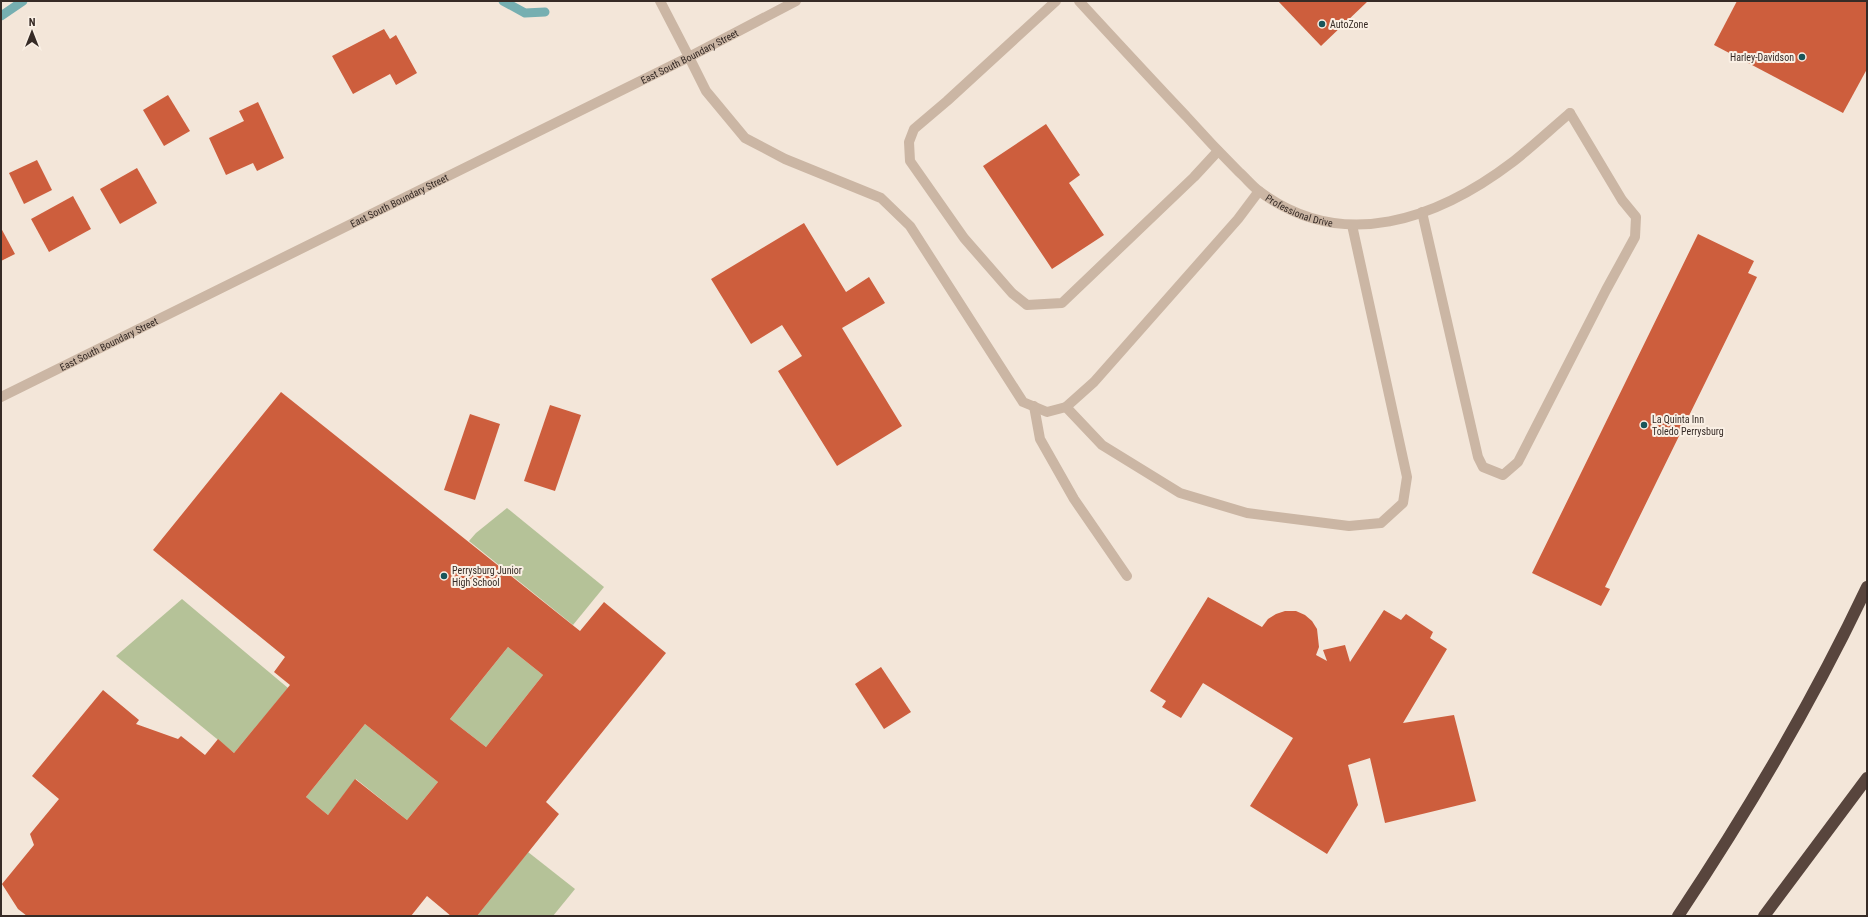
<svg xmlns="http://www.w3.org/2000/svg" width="1868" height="917" font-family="'Roboto Condensed',sans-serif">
<rect width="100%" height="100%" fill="#f3e6d9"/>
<g fill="#b5c298">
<path d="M507,508L604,587L573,625L469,541L476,533Z"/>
<path d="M182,599L288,688L234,753L116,656Z"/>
<path d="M508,647L543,675L486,747L450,719Z"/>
<path d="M365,724L438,782L407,820L356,779L328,815L306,797Z"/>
<path d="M528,852L575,889L553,916H477Z"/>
</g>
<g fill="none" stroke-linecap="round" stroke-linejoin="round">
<g stroke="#76afb1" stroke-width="9">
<path d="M503,1L525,13L545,12"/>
<path d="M1,16L23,1"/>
</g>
</g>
<g fill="#cd5e3d" fill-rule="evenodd">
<path d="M1278,1H1368L1321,46Z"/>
<path d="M1737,1H1867V69L1843,113L1714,45Z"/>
<path d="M384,29L390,39L396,35L417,73L396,85L390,74L353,94L332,56Z"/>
<path d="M168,95L190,131L164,146L143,110Z"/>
<path d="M258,102L284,158L257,171L253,163L226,175L209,138L244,121L239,111Z"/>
<path d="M1046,124L1080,175L1069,183L1104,235L1052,269L983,166Z"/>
<path d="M37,160L52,190L24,204L9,173Z"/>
<path d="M137,168L157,203L120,224L100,189Z"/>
<path d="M73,196L91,229L49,252L31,219Z"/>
<path d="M804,223L846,292L869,277L885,303L842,328L902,426L837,466L778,371L802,356L782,325L751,344L711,279Z"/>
<path d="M1,228L15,254L1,261Z"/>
<path d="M1698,234L1754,261L1748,273L1757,277L1605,587L1610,589L1601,606L1532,573Z"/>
<path d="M281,392L580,631L604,602L666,653L546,802L559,814L477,916H451L427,896L411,916H27L18,909L2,884L34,845L30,834L59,799L32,776L103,690L139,720L136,724L178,739L181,736L205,755L218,739L234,753L290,685L274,672L285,657L153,550ZM508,647L543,675L486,747L450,719ZM365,724L438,782L407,820L355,779L328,815L306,797Z"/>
<path d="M550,405L581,415L555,491L524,481Z"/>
<path d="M470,414L500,424L475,500L444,490Z"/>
<path d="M1208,597L1262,627L1268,619L1276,614L1285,611H1296L1305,615L1312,621L1317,629L1319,647L1316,655L1327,661L1323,650L1345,645L1350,662L1384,610L1401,620L1406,614L1433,632L1430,638L1447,649L1403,723L1454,715L1476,801L1385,823L1370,758L1348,765L1358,805L1327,854L1250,806L1293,738L1203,683L1181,718L1162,707L1166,701L1150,691Z"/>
<path d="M881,667L911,712L884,729L855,684Z"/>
</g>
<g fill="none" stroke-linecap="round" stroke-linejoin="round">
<g stroke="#cbb6a4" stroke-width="10">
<path d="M1056,1L947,101L914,129L909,142L910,161L964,238L1012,293L1027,305L1062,303L1194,177L1218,151"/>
<path d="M689,57L706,91L745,138L785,159L881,198L910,226L1023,402L1047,412L1066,407L1094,382L1238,219L1259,191"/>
<path d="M1422,212L1478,457L1483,467L1503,475L1518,462L1606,290L1635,237L1636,217L1622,200L1570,113"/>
<path d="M1034,406L1040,439L1074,499L1127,576"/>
<path d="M1066,407L1102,445L1180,493L1247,513L1349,526L1381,523L1403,503L1407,477L1352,225"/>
</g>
<path stroke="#cbb6a4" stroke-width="10" id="s1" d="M1079,1C1114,39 1150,78 1186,116C1203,135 1221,154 1239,172C1246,178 1252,186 1259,191C1343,254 1438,219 1514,161C1533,146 1551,129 1570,113"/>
<g stroke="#cbb6a4" stroke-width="10">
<path d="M660,1L689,57"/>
<path id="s2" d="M1,397L689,57L796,1"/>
</g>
<g stroke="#58453d" stroke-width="12">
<path d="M1678,916C1748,811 1813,701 1867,587"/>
<path d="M1764,916L1867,778"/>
</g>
</g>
<g fill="#19565a" stroke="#faf0e5" stroke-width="1.5">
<circle cx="1322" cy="24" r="4"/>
<circle cx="1802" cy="57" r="4"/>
<circle cx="1644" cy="425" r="4"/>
<circle cx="444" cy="576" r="4"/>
</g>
<g text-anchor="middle" stroke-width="4" stroke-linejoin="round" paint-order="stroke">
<g font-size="10" fill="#362b26" stroke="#faf0e5" text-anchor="start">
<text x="1330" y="28">AutoZone</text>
<text x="1794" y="61" text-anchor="end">Harley-Davidson</text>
<text x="1652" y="423">La Quinta Inn<tspan x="1652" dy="12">Toledo Perrysburg</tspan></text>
<text x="452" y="574">Perrysburg Junior<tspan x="452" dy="12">High School</tspan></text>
</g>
<g font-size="10" fill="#362b26" stroke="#faf0e5">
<text dy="4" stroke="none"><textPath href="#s2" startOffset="768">East South Boundary Street</textPath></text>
<text dy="4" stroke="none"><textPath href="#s2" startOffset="444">East South Boundary Street</textPath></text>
<text dy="4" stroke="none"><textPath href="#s1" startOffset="307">Professional Drive</textPath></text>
<text dy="4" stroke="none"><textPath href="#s2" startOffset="120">East South Boundary Street</textPath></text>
</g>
</g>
<rect width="1868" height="917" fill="none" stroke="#362b26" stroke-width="4"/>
<g transform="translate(32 32)" stroke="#faf0e5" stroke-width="3" paint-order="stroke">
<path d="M0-3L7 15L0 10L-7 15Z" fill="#362b26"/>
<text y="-6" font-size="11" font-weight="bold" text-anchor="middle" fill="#362b26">N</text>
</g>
</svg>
